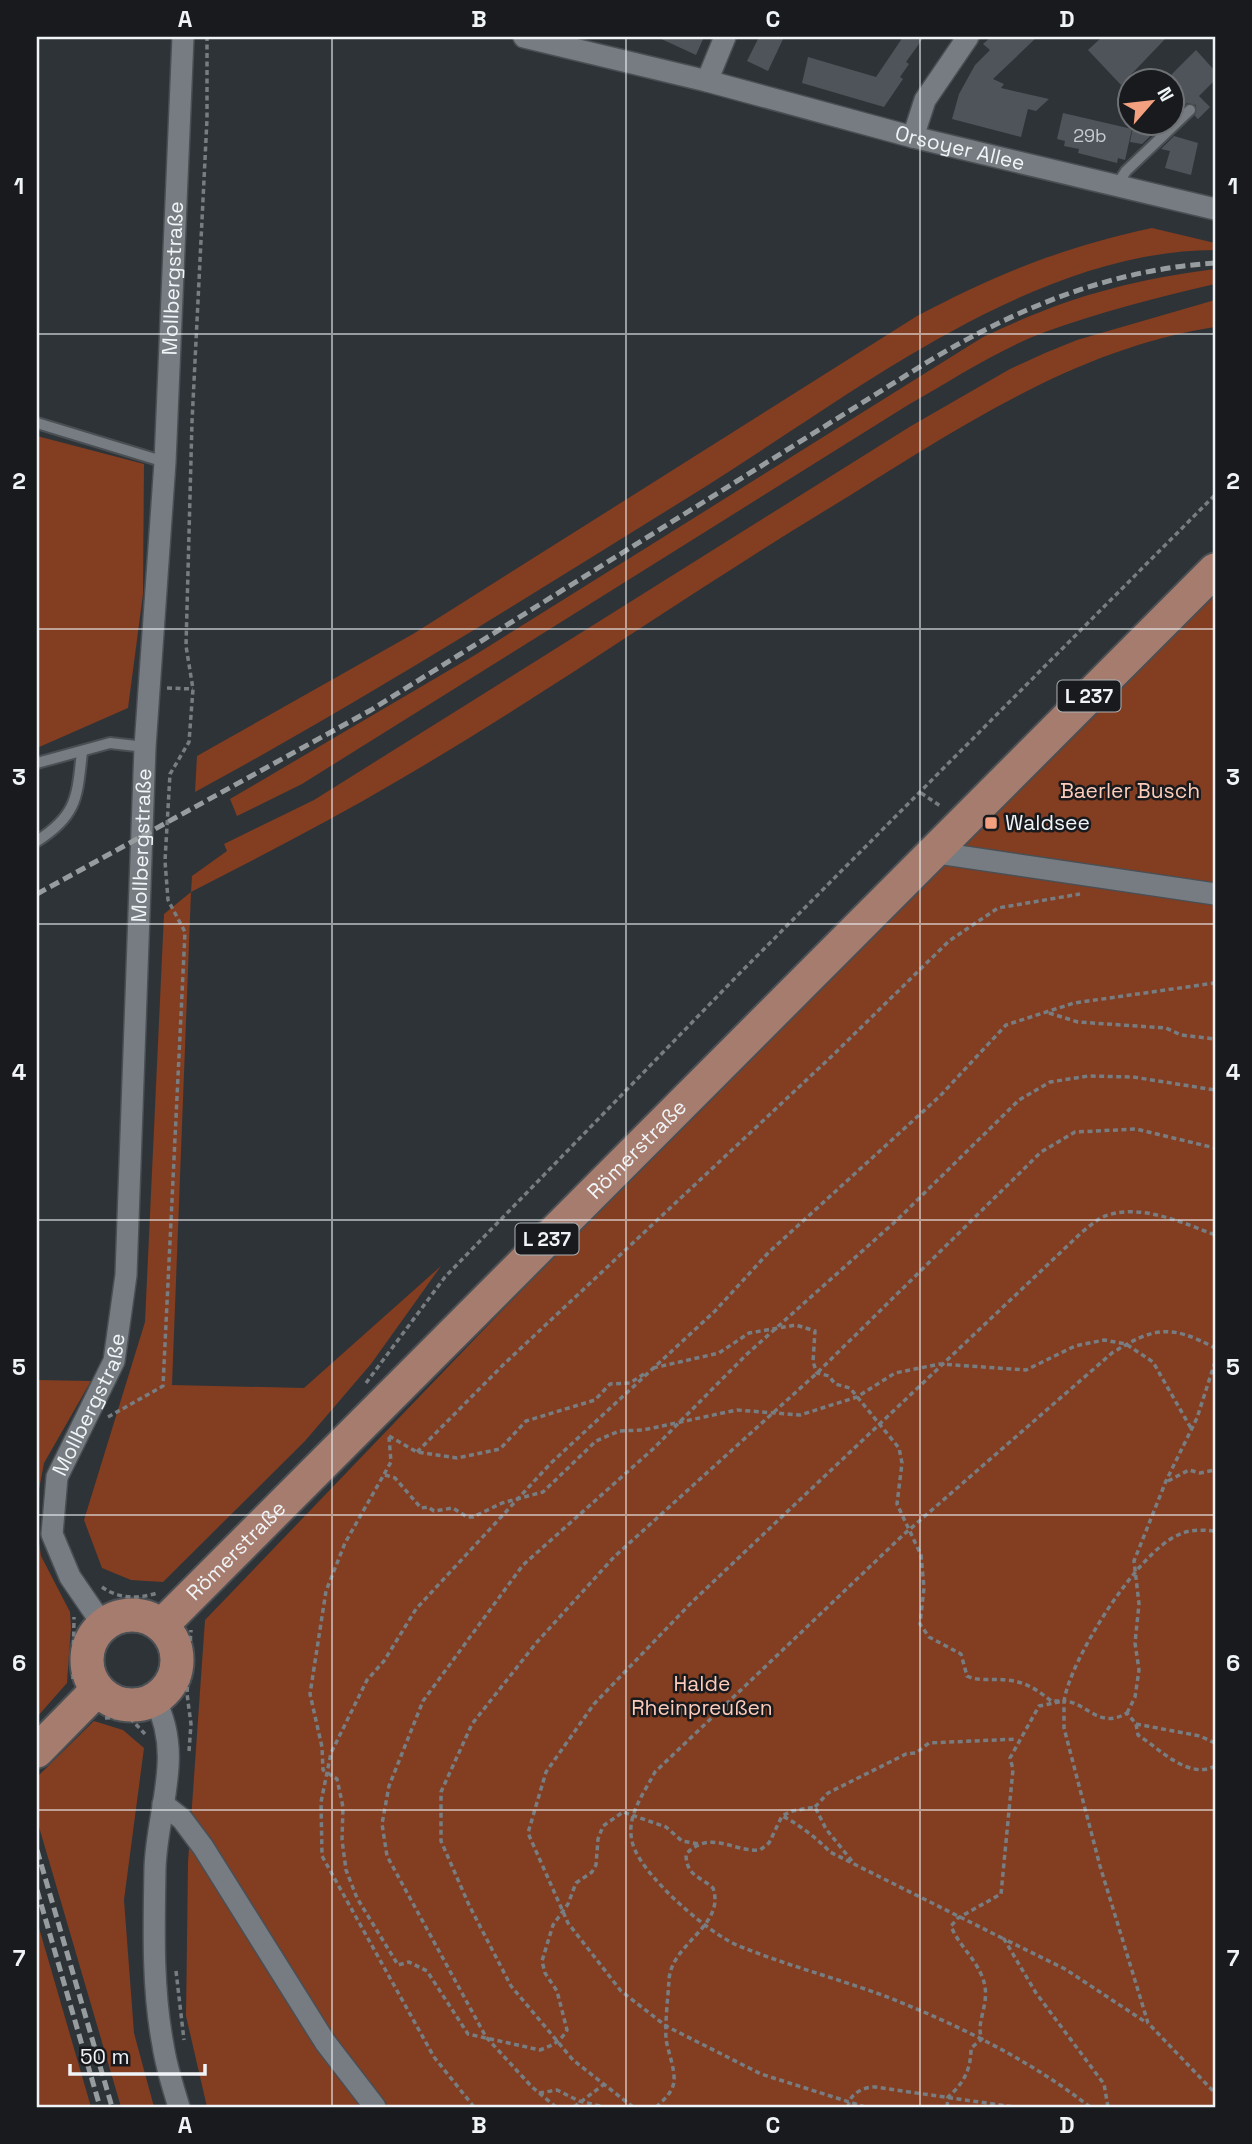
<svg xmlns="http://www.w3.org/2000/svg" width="1252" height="2144" font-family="'Space Grotesk',sans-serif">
<rect width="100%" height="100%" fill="#2e3338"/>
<g fill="#833d20">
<path d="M1152,228L1215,243V250C1027,251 846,400 692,495C529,596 365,700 195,792L197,756L413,634L917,316C999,273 1061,248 1152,228Z"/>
<path d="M1215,269V284C1158,297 1100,312 1045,332C997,350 952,380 908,405L302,784L237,816L230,799L475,655L983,337C1065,298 1125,281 1215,269Z"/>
<path d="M1215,300V327C1067,350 944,438 818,515C677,601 542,697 399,780C331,820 261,856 191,892L172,1385L304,1388L441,1266L371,1364L305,1441L163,1582L131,1580L102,1568L84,1520L145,1322L164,914L191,892L192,876L227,851L224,844L314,800L911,426L1010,369L1045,353L1077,340Z"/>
<path d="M37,436L144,464L143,594L128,708L37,748Z"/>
<path d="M1215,588V2107H207L186,2016L188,1863L205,1620L952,842Z"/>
<path d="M37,1380L91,1381L44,1463L37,1500Z"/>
<path d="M37,1528L41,1556L70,1612L71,1627L67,1683L37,1717Z"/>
<path d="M94,1721L123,1730L144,1748L124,1900L134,2033L154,2107H121L37,1820V1777Z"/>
<path d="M37,1921L91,2107H37Z"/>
</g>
<g fill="#4f545a">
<path d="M657,37H704L696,55Z"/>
<path d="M759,37H784L768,71L747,61Z"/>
<path d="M903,37H924L906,62L909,64L900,77L903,79L884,107L802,83L808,57L876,77Z"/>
<path d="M991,37H1037L993,79L1004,84L1001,88L1049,99L1036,111L1028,109L1021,137L952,119L959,94L975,65L990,50L983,44Z"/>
<path d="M1102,37H1167L1121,85L1088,50Z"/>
<path d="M1196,50L1215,71V80L1199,96L1210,107L1198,119L1195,116L1196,105L1187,103L1172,117V74Z"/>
<path d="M1063,113L1132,129L1125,160L1118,158L1117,163L1078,153L1079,149L1064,146L1065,141L1057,139Z"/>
<path d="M1134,122H1165L1142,144L1130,142Z"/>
<path d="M1174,136L1198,143L1191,175L1165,168L1170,151L1161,149Z"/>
</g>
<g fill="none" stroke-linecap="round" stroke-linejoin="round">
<defs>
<g id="service">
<path d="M1117,185L1126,171L1190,110"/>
<path d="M37,423L165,462"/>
<path d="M37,763L110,743L145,747"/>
<path d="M37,841C78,815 77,796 82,752"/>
</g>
<g id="minor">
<path id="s1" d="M524,37L707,81L913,137L1215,209"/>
<path d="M707,81L725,37"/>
<path d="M913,137L925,100L968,37"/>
<path d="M931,852L1215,894"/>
<path id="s2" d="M103,1625L70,1577L52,1534L57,1477L114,1361L126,1275L145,747L165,462L183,37"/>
<path d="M155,1700C184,1756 157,1809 155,1868C154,1926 152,1988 163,2045C166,2066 173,2087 179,2107"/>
<path d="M163,1804L182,1819L203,1847L325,2042L375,2107"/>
</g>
<g id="primary">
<circle cx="132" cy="1660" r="45"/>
<path id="s3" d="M162,1625L1215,570"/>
<path d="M37,1751L97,1690"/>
</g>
</defs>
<use href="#service" stroke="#4a4f54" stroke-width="14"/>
<use href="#minor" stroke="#4a4f54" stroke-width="24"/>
<use href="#primary" stroke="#4a4f54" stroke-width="37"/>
<g stroke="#787d81" stroke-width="3.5" stroke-dasharray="5 3.5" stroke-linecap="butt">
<path d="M167,688L193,689"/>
<path d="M921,793L942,807"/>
<path d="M1049,1013L1078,1022L1166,1028L1181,1035L1215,1039"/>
<path d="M653,1368L719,1353L749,1333L796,1325L815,1331L813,1362L817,1373L829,1376L835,1384L850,1388L899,1448L902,1463L897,1504L921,1555L924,1588L920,1624L929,1637L961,1654L967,1676C979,1682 993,1678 1006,1680C1024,1681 1038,1690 1051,1701H1061"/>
<path d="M366,1383L445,1277L739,974L1215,495"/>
<path d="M108,1417L163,1386L185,932L168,900L165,861L170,774L189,742L193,689L186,646L192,422L207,119V37"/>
<path d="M389,1436L417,1452L457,1458L500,1449L526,1421L595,1400L610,1384L630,1383L644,1374"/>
<path d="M389,1437L391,1462L345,1543L326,1591L310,1694L322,1747L323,1770L337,1779L343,1807L342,1840L346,1870L357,1898L398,1965L409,1962L427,1971L468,2034L540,2050C553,2045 560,2042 567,2030L557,1991L545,1973L542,1961L553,1925L568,1904L576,1883L592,1872L596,1865L598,1839L603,1826L623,1812L666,1827L682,1841L699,1844"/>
<path d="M417,1452L504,1364L833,1055L949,941L998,908L1080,894"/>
<path d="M385,1475L395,1478L421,1508L428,1507L434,1511L453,1508L467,1517H473L502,1503L543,1492L596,1441L619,1431L643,1430L737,1410L800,1415L857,1397L895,1373L940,1364L1026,1370L1075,1346L1104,1340L1126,1344L1153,1362L1192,1430"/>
<path d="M1168,1481L1189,1470L1200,1473L1215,1470"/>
<path d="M102,1587C118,1599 139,1599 157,1593"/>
<path d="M73,1679L74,1617"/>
<path d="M1127,1713L1135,1697L1139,1670L1135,1643L1139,1604L1134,1561L1166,1481L1197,1418L1215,1362"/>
<path d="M105,1718L129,1717L145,1734"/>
<path d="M1136,1724L1200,1736L1215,1743"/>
<path d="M189,1751L191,1724L187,1694L191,1630"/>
<path d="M1215,1766C1189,1780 1161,1750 1138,1735L1136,1724L1127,1713C1098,1730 1087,1702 1064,1701V1728L1100,1866L1148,2023L1215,2093"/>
<path d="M815,1807L828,1793L906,1754L916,1753L929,1743L1017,1739"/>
<path d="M852,1861L826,1829L815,1807L792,1811L782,1816C796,1822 819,1840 830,1852L1004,1939"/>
<path d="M176,1971L184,2040"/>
<path d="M539,2093L557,2090L579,2101L604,2107"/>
<path d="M474,2107L434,2057L322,1856L321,1802L331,1753L367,1680L384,1661L416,1609L551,1463L715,1311L769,1252L940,1096L1006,1025L1074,1003L1215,983"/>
<path d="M556,2107L532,2087L486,2037L387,1856L382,1824L389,1786L423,1701L523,1565L653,1449L746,1355L897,1220L1019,1100L1050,1082L1088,1076L1133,1077L1215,1090"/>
<path d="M574,2107L603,2085"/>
<path d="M633,2107L573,2060L511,1986L469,1905L441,1841V1792L472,1724L537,1642L614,1557L817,1373L1041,1152L1075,1132L1136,1129L1215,1148"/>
<path d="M656,2107C663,2101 673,2092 674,2081C675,2068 668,2052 666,2039C665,2020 668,1998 669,1980C671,1943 726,1926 713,1888C700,1876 686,1876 686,1854C711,1829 732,1852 760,1850L769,1843L782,1816"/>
<path d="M848,2107C849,2094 863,2087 875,2087L1014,2107"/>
<path d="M865,2107L761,2074L666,2026L621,1991L568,1923L528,1833L546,1772L594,1704L692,1602L1081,1233C1090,1226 1098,1218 1108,1215C1142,1204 1184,1223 1215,1235"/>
<path d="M947,2107L948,2097C964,2083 971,2069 971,2048L982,2039C974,2021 994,2001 981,1974C973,1956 958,1944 951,1926L958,1918L1001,1894L1013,1769L1010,1758L1039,1706L1064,1701C1071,1658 1137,1553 1178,1535C1190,1529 1202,1530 1215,1531"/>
<path d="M1090,2107C1030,2060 960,2026 890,1998C840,1979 788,1966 739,1946C709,1934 648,1880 635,1850C622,1821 642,1797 655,1772L902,1536L1112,1353C1154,1327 1170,1324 1215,1348"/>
<path d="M1108,2107L1104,2084L1036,1993L1004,1939L1065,1969L1147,2023"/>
</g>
<use href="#service" stroke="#767c82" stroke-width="10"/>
<use href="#minor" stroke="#767c82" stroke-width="21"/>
<use href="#primary" stroke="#a57c6e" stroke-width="33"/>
<g stroke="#979c9f" stroke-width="5" stroke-dasharray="10 5" stroke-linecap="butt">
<path d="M37,894L371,710L921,366C1012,310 1107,270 1215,263"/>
<path d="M37,1850L112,2107"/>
<path d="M37,1890L100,2107"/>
</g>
</g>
<path fill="none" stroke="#f0f4f7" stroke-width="2" stroke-opacity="0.55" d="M332,37V2107M626,37V2107M920,37V2107M37,334H1215M37,629H1215M37,924H1215M37,1220H1215M37,1515H1215M37,1810H1215"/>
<rect fill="#f2a080" stroke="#181a1d" stroke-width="2.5" x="984" y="816" width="14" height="14" rx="3.5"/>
<g text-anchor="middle" stroke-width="5" stroke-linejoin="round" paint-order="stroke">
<g font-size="18" fill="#c8ccd0">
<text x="1090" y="142">29b</text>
</g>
<g fill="#181a1d" stroke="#afb3b6" stroke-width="2">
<rect x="1057.5" y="680.5" width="63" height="31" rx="5"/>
<rect x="515.5" y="1223.5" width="63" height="31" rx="5"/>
</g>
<g font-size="19" font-weight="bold" fill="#f0f4f7">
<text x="1089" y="703">L 237</text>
<text x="547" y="1246">L 237</text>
</g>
<g font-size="21" fill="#f0f4f7" stroke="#181a1d">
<text dy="7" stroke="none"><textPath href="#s1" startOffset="450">Orsoyer Allee</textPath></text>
<text dy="7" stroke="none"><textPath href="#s2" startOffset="1376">Mollbergstraße</textPath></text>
<text dy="7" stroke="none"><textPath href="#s2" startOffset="808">Mollbergstraße</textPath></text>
<text dy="7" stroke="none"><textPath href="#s3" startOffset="672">Römerstraße</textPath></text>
<text dy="7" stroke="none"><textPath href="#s2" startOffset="242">Mollbergstraße</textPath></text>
<text dy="7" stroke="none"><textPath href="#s3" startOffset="105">Römerstraße</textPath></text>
</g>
<g font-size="21" fill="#fdccba" stroke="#181a1d">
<text x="1130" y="798">Baerler Busch</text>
<text x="702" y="1691">Halde<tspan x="702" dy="24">Rheinpreußen</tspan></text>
</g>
<g font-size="21" fill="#f0f4f7" stroke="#181a1d" text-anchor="start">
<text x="1005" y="830">Waldsee</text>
</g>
</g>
<rect width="1252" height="2144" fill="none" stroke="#181a1d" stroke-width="77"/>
<g transform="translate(1151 102) rotate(62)"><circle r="33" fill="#181a1d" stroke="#6e7174" stroke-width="2"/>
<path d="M0-5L12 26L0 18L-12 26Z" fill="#f2a080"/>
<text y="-10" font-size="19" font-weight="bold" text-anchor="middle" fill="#f0f4f7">N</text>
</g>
<path d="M70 2064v10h135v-10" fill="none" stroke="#f0f4f7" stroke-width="3.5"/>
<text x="80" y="2064" font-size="21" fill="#f0f4f7" stroke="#181a1d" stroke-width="5" paint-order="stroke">50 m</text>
<rect x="38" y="38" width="1176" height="2068" fill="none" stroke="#f0f4f7" stroke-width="2.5"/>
<g font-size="23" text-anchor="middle" font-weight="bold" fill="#f0f4f7">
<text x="185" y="27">A</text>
<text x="479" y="27">B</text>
<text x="773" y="27">C</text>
<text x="1067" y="27">D</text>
<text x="19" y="194">1</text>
<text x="1233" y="194">1</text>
<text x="19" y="489">2</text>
<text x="1233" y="489">2</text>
<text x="19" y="785">3</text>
<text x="1233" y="785">3</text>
<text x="19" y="1080">4</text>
<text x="1233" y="1080">4</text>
<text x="19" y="1375">5</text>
<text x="1233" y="1375">5</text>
<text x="19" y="1671">6</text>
<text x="1233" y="1671">6</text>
<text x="19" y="1966">7</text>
<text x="1233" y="1966">7</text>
<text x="185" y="2133">A</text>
<text x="479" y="2133">B</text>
<text x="773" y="2133">C</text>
<text x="1067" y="2133">D</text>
</g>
</svg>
